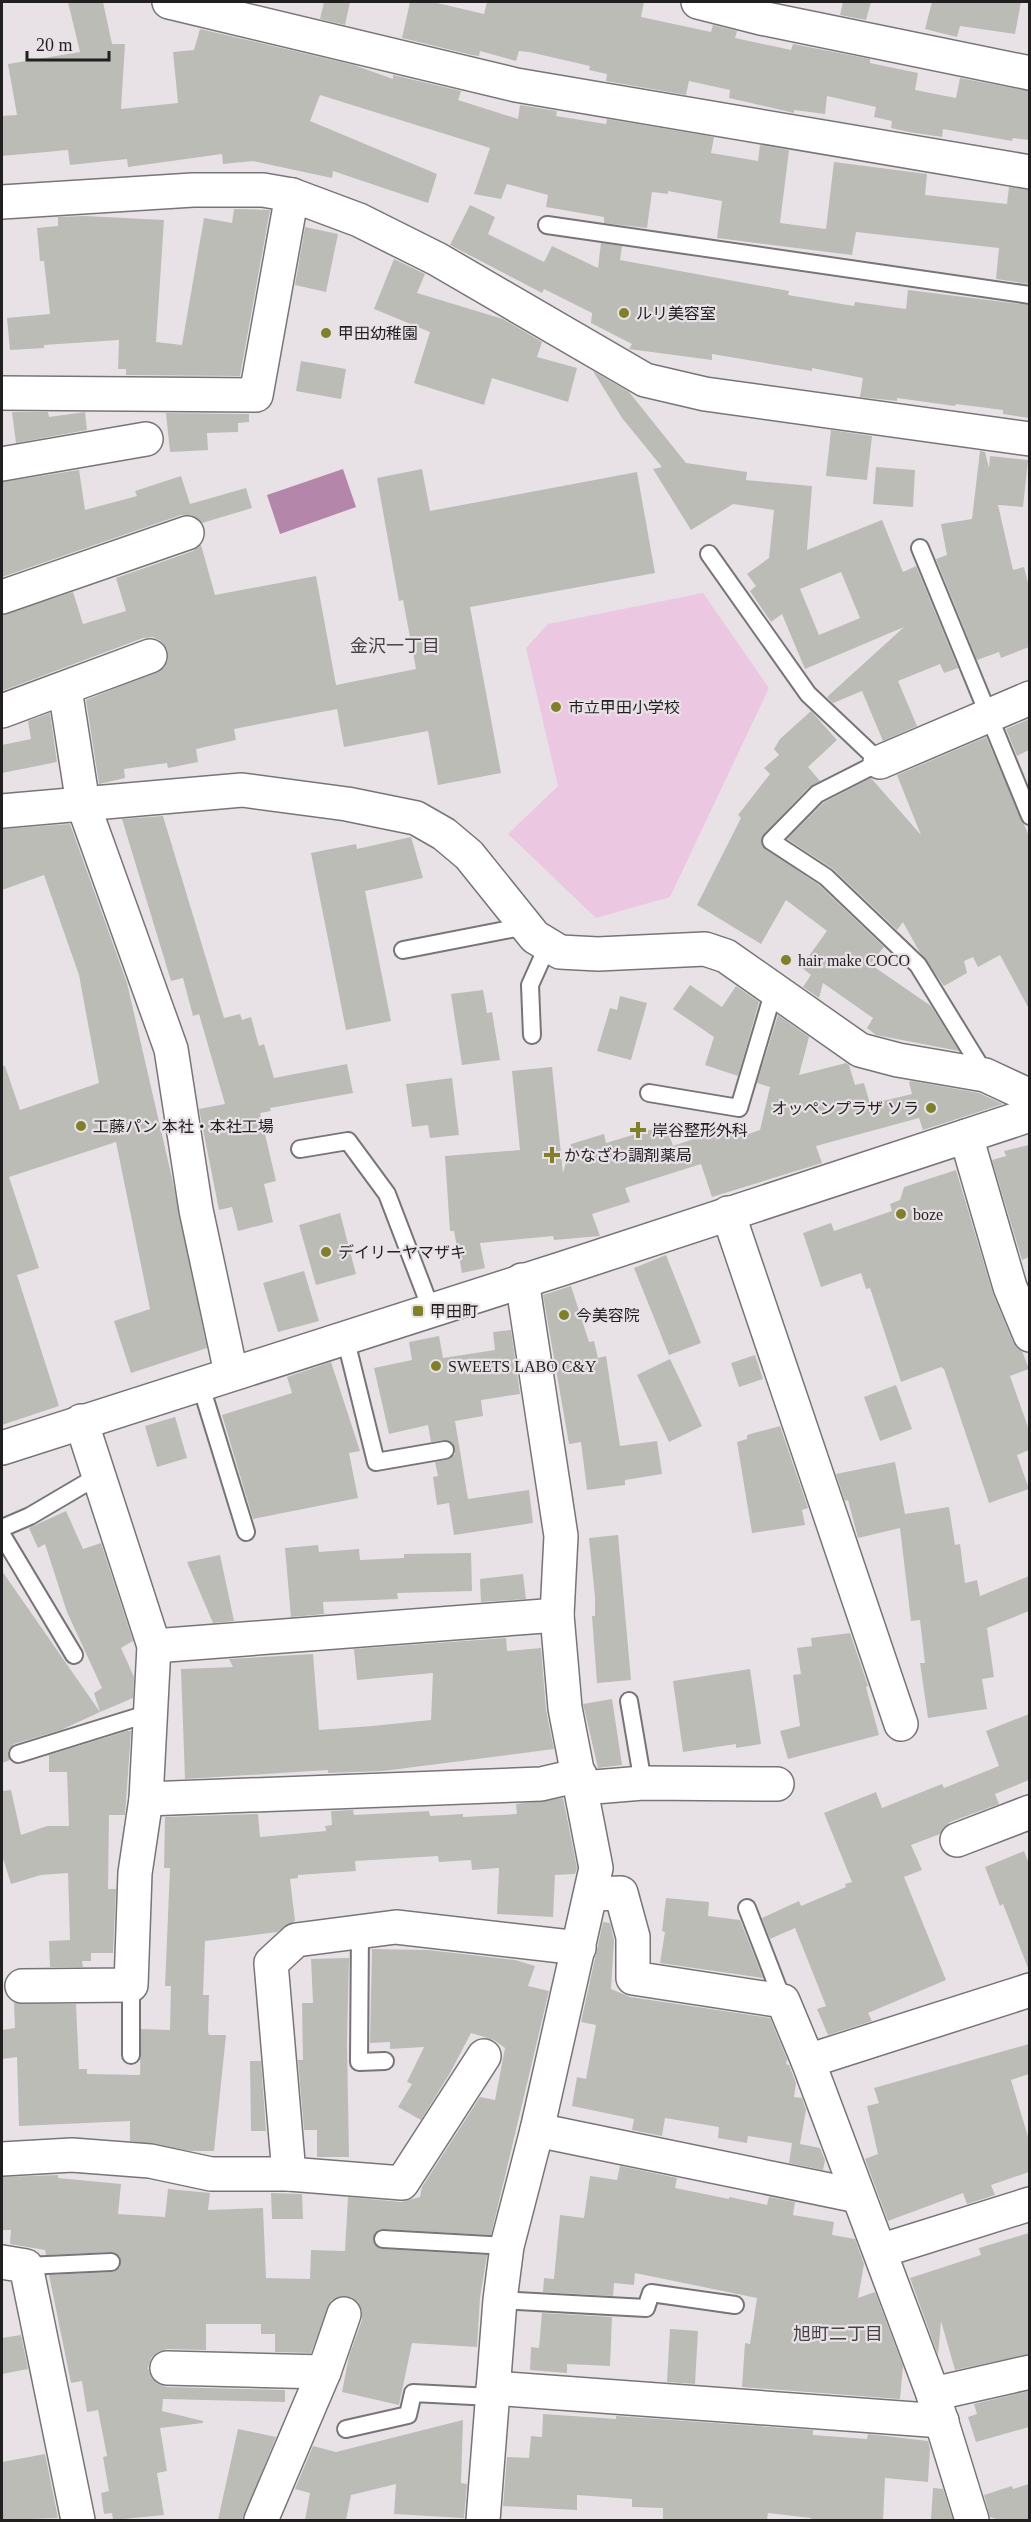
<svg xmlns="http://www.w3.org/2000/svg" width="1031" height="2522" font-family="'Times New Roman','Noto Sans JP',serif">
<rect width="100%" height="100%" fill="#e8e2e7"/>
<path fill="#ecc7e2" d="M703,593L769,688L670,897L596,918L508,834L558,786L526,648L548,624Z"/>
<path fill="#b486a9" d="M343,469L356,507L280,534L267,495Z"/>
<g fill="#bbbcb6" fill-rule="evenodd">
<path d="M68,2H103L112,44H125L121,109L178,103L173,52L194,50L200,29L354,65L393,79V75L461,91L458,100L518,119L520,105L557,111L556,116L606,124L607,119L714,137L711,153L758,161L760,145L789,150L780,223L826,229L834,162L927,174L925,195L1007,204L1009,187L1029,190V284L996,279L999,248L856,232L852,255L717,238L722,201L668,191V194L652,192L647,228L604,223V217L546,207L548,195L507,184L501,199L474,194L490,148L320,95L310,121L437,174L428,203L333,171L332,178L253,161L223,164L222,154L128,167L127,159L70,165L68,150L2,156V116L17,115L8,64L80,52Z"/>
<path d="M324,2H350L345,25L320,19Z"/>
<path d="M410,2H433L484,14L487,2H644L641,17L711,32L713,25L737,31L735,38L791,50L793,44L870,59V63L918,73L915,90L956,98L960,78L1029,91V140L1013,138L1012,141L943,129L942,137L909,132L891,128L892,121L874,117L876,107L827,96L825,114L794,110V113L729,98L730,90L689,81L686,95L606,81L607,74L589,70L590,66L529,52L519,51L516,61L480,51L479,56L472,55L402,38Z"/>
<path d="M843,2H871L866,20L840,15Z"/>
<path d="M932,2H1021L1015,34L960,26L957,37L925,29Z"/>
<path d="M470,205L495,217L488,234L544,262L552,246L598,268L601,243L622,246L620,260L789,291L788,295L854,306L855,302L906,309L908,290L1029,305V418L1003,414V410L956,404L955,406L897,398V401L860,397L863,378L812,368V371L712,354V360L629,349L632,344L591,323L592,313L544,289L542,293L450,245Z"/>
<path d="M234,209L270,210L240,376L126,375V369H118L119,340L44,345V348L10,350L7,318L50,314L44,261H40L37,228L58,226V217L85,216L164,220L156,342L182,345L204,218L232,223Z"/>
<path d="M305,227L338,234L326,292L295,285Z"/>
<path d="M394,259L425,274L417,293L503,319L542,342L537,357L577,368L568,402L492,378L484,405L414,383L430,332L374,309Z"/>
<path d="M301,361L346,369L341,399L296,391Z"/>
<path d="M593,371L629,392L686,463L747,472L746,480L812,486L807,550L882,520L903,572L916,566L958,668L944,673L940,664L898,681L917,726L883,741L862,691L833,703L827,697L904,627L805,669L782,614L771,622L750,591L756,586L747,574L769,558L774,510L733,504L691,530L653,469L662,467L622,418ZM841,572L860,618L819,635L800,589Z"/>
<path d="M12,412H48L49,417L85,412L87,430L16,443Z"/>
<path d="M166,413L249,414V422L238,423V432L207,433L208,450L170,452Z"/>
<path d="M831,430L872,436L867,480L826,476Z"/>
<path d="M980,451L985,452L989,468L990,456L1028,460L1023,507L998,505L1013,570L1024,567L1029,587V647L1001,658L999,652L977,660L936,559L947,555L941,524L972,519Z"/>
<path d="M876,467L915,470L913,507L873,504Z"/>
<path d="M422,469L430,511L637,472L655,573L470,607L501,773L438,785L428,731L344,747L337,709L234,729L236,740L196,749L198,762L168,768L167,763L124,769L125,778L99,784L86,700L164,668L168,660L167,649L161,641L153,637L143,638L2,691V615L73,592L83,624L126,611L116,578L193,551L201,545L215,595L316,576L336,685L416,669L403,600L399,601L377,478Z"/>
<path d="M79,470L85,510L137,496L135,491L181,476L190,504L246,488L252,508L202,523L191,515H181L2,577V482Z"/>
<path d="M811,711L837,740L808,767L820,781L809,787L764,834L762,846L819,885L884,947L870,964L931,1006L959,1051L876,1035L867,1028L873,1018L823,983L819,998L803,987L811,975L801,967L827,931L786,900L761,944L697,905L741,818L738,815L770,774L764,768L779,755L774,749L780,739Z"/>
<path d="M50,713L57,762L2,773V745L31,739L28,721Z"/>
<path d="M1029,719V750L1017,756L1006,729Z"/>
<path d="M986,737L1029,836V1009L1000,955L978,967L973,957L964,961L967,973L944,986L919,951L903,922L897,930L833,869L787,839L823,803L871,778L921,835L897,775Z"/>
<path d="M163,816L224,1018L240,1014L242,1020L251,1017L259,1046L264,1044L274,1078L347,1064L353,1093L270,1108L271,1111L260,1113L276,1181L264,1184L273,1222L238,1231L232,1207L219,1210L199,1109L225,1104L199,1014L193,1016L183,978L171,981L122,819Z"/>
<path d="M70,824L127,983L172,1178L207,1348L131,1373L114,1321L150,1309L116,1142L9,1177L39,1268L17,1275L59,1406L2,1425V1066H5L20,1110L99,1083L79,975L44,875L2,890V829Z"/>
<path d="M411,837L423,878L365,891L391,1021L346,1030L311,853L356,844L357,849Z"/>
<path d="M690,985L722,1007L736,986L759,1002L738,1076L705,1065L714,1037L673,1009Z"/>
<path d="M483,990L487,1013L492,1012L500,1060L462,1065L451,994Z"/>
<path d="M620,996L647,1003L631,1060L597,1051L610,1008L617,1010Z"/>
<path d="M778,1015L809,1037L799,1075L846,1063L849,1065L855,1085L864,1083L870,1104L912,1094L909,1082L912,1081L979,1093L1003,1104L923,1130L919,1118L816,1146L822,1163L712,1197L701,1164L625,1188L630,1202L592,1214L600,1236L554,1240L553,1236L480,1243L485,1268L462,1273L454,1231H450L445,1156L520,1150L512,1071L552,1067L563,1173L571,1144L604,1134L606,1143L666,1125L673,1146L717,1131L739,1137L760,1130L770,1087L757,1083Z"/>
<path d="M452,1078L459,1135L430,1138L428,1125L412,1127L406,1084Z"/>
<path d="M1029,1145V1257L1022,1260L992,1160L1006,1156L1004,1151Z"/>
<path d="M956,1170L993,1294L1013,1342L1022,1351L1029,1369L1010,1376L1029,1430V1450L1017,1455L1029,1489L989,1503L944,1369L941,1367L901,1382L870,1288L866,1289L861,1273L821,1287L803,1233L831,1223L834,1231L892,1211L890,1204L900,1200L904,1187Z"/>
<path d="M340,1213L356,1274L316,1285L299,1225Z"/>
<path d="M666,1255L701,1343L669,1355L634,1268Z"/>
<path d="M304,1271L319,1321L278,1332L263,1283Z"/>
<path d="M571,1286L589,1342L594,1341L598,1358L606,1356L620,1446L657,1441L662,1474L625,1480V1485L587,1490L581,1442L569,1444L543,1295Z"/>
<path d="M511,1330L520,1394L481,1400L483,1416L455,1421L468,1499L529,1490L533,1523L454,1535L449,1503L437,1505L433,1477L438,1476L435,1462L447,1460L455,1454L453,1444L444,1440L431,1442L428,1425L389,1434L374,1368L412,1360L409,1342L439,1336L443,1358L495,1350L493,1332Z"/>
<path d="M755,1355L763,1379L739,1387L731,1363Z"/>
<path d="M670,1359L702,1426L669,1442L637,1375Z"/>
<path d="M331,1362L360,1451L349,1453L358,1498L253,1519L222,1415L292,1393L287,1377Z"/>
<path d="M896,1385L912,1429L880,1441L864,1397Z"/>
<path d="M175,1417L187,1458L157,1467L145,1426Z"/>
<path d="M780,1426L808,1508L802,1510L805,1525L752,1533L737,1442L747,1439V1435Z"/>
<path d="M895,1462L905,1514L949,1507L955,1545L960,1544L965,1583L977,1580L980,1596L1029,1576V1611L987,1628L994,1677L982,1679L987,1709L928,1718L920,1663H925L920,1620L911,1621L900,1528L858,1538L848,1500L845,1501L836,1474Z"/>
<path d="M66,1511L83,1549L101,1543L133,1641L121,1648L134,1677L133,1698L100,1712L94,1693L102,1688L67,1612L45,1544L38,1548L29,1528Z"/>
<path d="M618,1535L631,1680L597,1683L592,1616H595V1597L589,1538Z"/>
<path d="M318,1545L319,1552L359,1549L360,1560L404,1558V1554L471,1553L472,1591L397,1593L398,1599L323,1602L324,1614L291,1617L285,1548Z"/>
<path d="M220,1555L234,1621L213,1623L187,1562Z"/>
<path d="M2,1571L100,1712L61,1730L14,1744L8,1751L10,1760L2,1763Z"/>
<path d="M523,1574L526,1599L481,1602L480,1579Z"/>
<path d="M850,1633L868,1686L866,1687L879,1735L788,1759L780,1731L800,1726L793,1675L801,1674L797,1648L812,1646L811,1638Z"/>
<path d="M506,1638L507,1651L541,1648L546,1710L554,1749L383,1771L328,1773V1770L185,1779L181,1669L233,1667L229,1659L313,1654L319,1730L372,1726L431,1720L433,1673L357,1680L354,1649Z"/>
<path d="M750,1669L761,1744L736,1748V1744L683,1752L673,1681Z"/>
<path d="M612,1699L622,1765L598,1768L583,1704Z"/>
<path d="M1029,1714V1780L995,1794L999,1804L950,1822L940,1834L911,1845L922,1870L904,1877L946,1980L868,2013L872,2021L828,2035L817,2009L826,2006L795,1928L770,1939L762,1918L799,1901L801,1906L846,1887L845,1884L852,1882L824,1813L876,1792L882,1808L942,1784L944,1788L999,1766L986,1731Z"/>
<path d="M127,1731H131L125,1815H109L108,1889H116L113,1953H91V1961H82L83,1967H50L49,1941L70,1940L68,1873L41,1875L11,1884L2,1855V1791L11,1790L21,1835L47,1826H69L67,1772H49V1755Z"/>
<path d="M563,1798L577,1868L575,1874L555,1875L553,1917L497,1914L499,1868L472,1870L471,1860L439,1862L438,1856L355,1861L356,1871L298,1875V1878L290,1879L295,1921L277,1932L205,1941L203,1995H209L208,2031L209,2035H226L214,2151H191L130,2141V2121L19,2126L17,2057L2,2059V2030L15,2028L14,2003L76,2004L79,2069H87V2074L140,2075L141,2029L170,2030L171,1986H165L170,1868H164L165,1817L258,1814L260,1837L326,1831L325,1826L332,1825L331,1811L353,1810L354,1815L429,1811L430,1816L463,1814V1817L517,1814L516,1804Z"/>
<path d="M1024,1851L1029,1864L1028,1968L1003,1904L1000,1906L985,1867Z"/>
<path d="M666,1898L709,1902L708,1916L740,1920L763,1978L660,1963L665,1932L662,1931Z"/>
<path d="M603,1922L610,1923L614,1940L611,1989L630,1997L770,2018L787,2059L786,2064L789,2065L796,2083L794,2097L802,2098L806,2110L800,2144L820,2148L825,2160L823,2170L789,2163L792,2143L748,2136L747,2143L718,2138L719,2127L665,2118L662,2136L632,2130L634,2119L572,2106L577,2077L586,2079L596,2025L581,2022Z"/>
<path d="M372,1949L428,1950L515,1960L535,1966L528,1986L549,1991L491,2235L384,2229L378,2230L373,2238L374,2244L382,2249L487,2255L480,2298L477,2347L412,2343L399,2405L342,2392L349,2356L362,2320V2311L358,2302L351,2297L341,2296L331,2300L311,2353L275,2352V2334H261V2324H206V2350L167,2349L158,2352L151,2358L148,2368L151,2377L157,2384L167,2387L285,2390V2402L163,2399L162,2411L203,2421V2423L160,2428L167,2471L157,2473L164,2515L113,2520L112,2513L104,2514L101,2493L109,2491L103,2457L107,2456L98,2410L87,2412L82,2381L71,2383L49,2275L112,2272L120,2267V2257L111,2252L46,2255L45,2250L10,2244L11,2230H2V2177L58,2175V2178L121,2184L118,2214L165,2217L168,2189L210,2193L208,2210L263,2208L266,2278L310,2279L311,2250L345,2251L348,2197L401,2202L420,2197L422,2187L480,2097L495,2100L505,2048L494,2040L471,2033L450,2073L421,2120L398,2107L412,2084L407,2082L424,2047L390,2049V2042L370,2043Z"/>
<path d="M349,1958L347,2043L349,2157H317V2130H304L298,2060H303L302,2003H313L311,1959Z"/>
<path d="M1029,2044V2074L1011,2080L1029,2140V2172L991,2185L995,2195L967,2204L963,2193L888,2221L865,2159L878,2154L867,2106L879,2103L874,2088Z"/>
<path d="M250,2061H261L266,2131H251Z"/>
<path d="M620,2166L677,2178L675,2188L729,2199V2197L767,2205L769,2197L795,2202L793,2215L834,2222L832,2235L855,2239L864,2264L858,2298L875,2292L903,2366L900,2399L742,2387L745,2343L750,2344L757,2298L635,2273L634,2285L614,2283L613,2296L543,2292L544,2278L554,2279L560,2215L584,2218L590,2176L617,2180Z"/>
<path d="M271,2193L302,2194L303,2219H272Z"/>
<path d="M1029,2233V2354L955,2370L941,2321L938,2355L910,2278L981,2255L979,2248Z"/>
<path d="M542,2313L612,2317L610,2366L567,2364V2373L530,2370L531,2347L539,2348Z"/>
<path d="M670,2329L698,2331L695,2384L667,2382Z"/>
<path d="M21,2335L28,2369L2,2374V2338Z"/>
<path d="M1029,2391V2427L976,2442L968,2417L977,2414L974,2404Z"/>
<path d="M543,2414L616,2419V2416L813,2430V2435L867,2439L868,2434L928,2441L930,2449L928,2482L885,2478L883,2520H811V2518L768,2513L767,2520L663,2519V2508L632,2507V2499L577,2495V2510L503,2506L507,2457L529,2458L531,2436L542,2437Z"/>
<path d="M463,2420L461,2483L467,2484L464,2518L394,2514L396,2484L351,2495L346,2520H305L310,2493L295,2489L313,2446L336,2452Z"/>
<path d="M238,2429L276,2437L243,2520H218Z"/>
<path d="M45,2454L58,2518L2,2520V2462Z"/>
<path d="M1029,2484V2520H999L990,2517L984,2495L1012,2486L1013,2489Z"/>
<path d="M933,2488L943,2489L953,2520H931Z"/>
</g>
<g fill="none" stroke-linecap="round" stroke-linejoin="round">
<defs>
<g id="service">
<path d="M547,225L1030,295"/>
<path d="M920,548L1030,816"/>
<path d="M709,554L808,694L880,762L817,794L771,841L826,877L918,965L985,1074"/>
<path d="M403,950L526,926"/>
<path d="M532,1035L530,985L548,945"/>
<path d="M649,1093L739,1108L774,990"/>
<path d="M300,1149L348,1141L387,1194L431,1309"/>
<path d="M345,1337L376,1462L445,1450"/>
<path d="M200,1383L246,1532"/>
<path d="M2,1528L30,1516L98,1476"/>
<path d="M2,1535L74,1655"/>
<path d="M629,1701L643,1783"/>
<path d="M18,1754L150,1713"/>
<path d="M747,1908L783,2001"/>
<path d="M360,1931L359,2062L385,2061"/>
<path d="M131,1985V2055"/>
<path d="M383,2239L507,2246"/>
<path d="M26,2266L111,2262"/>
<path d="M500,2300L646,2308L651,2293L735,2305"/>
<path d="M346,2429L408,2415L413,2393L492,2397"/>
</g>
<g id="minor">
<path d="M169,2L516,85L1030,172"/>
<path d="M698,2L761,18L1030,73"/>
<path d="M2,202L193,190H263L292,195L359,220L437,259L645,380L705,394L1030,439"/>
<path d="M2,393L256,395L292,195"/>
<path d="M2,464L146,439"/>
<path d="M2,597L187,533"/>
<path d="M65,689L83,804L171,1049L196,1210L231,1373"/>
<path d="M2,711L150,656"/>
<path d="M880,762L1030,698"/>
<path d="M2,811L242,790L347,804L416,818L444,834L469,855L535,937L560,952L598,954L705,949L726,956L860,1050L898,1060L985,1075L1030,1096"/>
<path d="M966,1136L1010,1287L1030,1335"/>
<path d="M728,1213L901,1724"/>
<path d="M81,1421L154,1646L146,1799L541,1784L580,1775"/>
<path d="M154,1646L557,1615"/>
<path d="M582,1788L643,1783L777,1784"/>
<path d="M957,1840L1030,1812"/>
<path d="M592,1894L621,1893L633,1937V1978L783,2001L808,2061"/>
<path d="M22,1986L131,1985L135,1873L146,1799"/>
<path d="M537,2130L858,2196"/>
<path d="M2,2159L72,2155L150,2161L211,2174H289L271,1963L296,1940L396,1927L579,1948"/>
<path d="M289,2174L402,2183L484,2056"/>
<path d="M880,2251L1030,2204"/>
<path d="M2,2262L26,2266L78,2520"/>
<path d="M167,2368L324,2372"/>
<path d="M493,2388L942,2421"/>
<path d="M933,2394L1030,2372"/>
<path d="M261,2520L324,2372L344,2314"/>
<path d="M483,2520L500,2300L507,2246L537,2130L596,1868L565,1708L557,1615L561,1536L522,1280"/>
<path d="M972,2520L933,2394L808,2061L1030,1990"/>
</g>
<path id="tertiary" d="M2,1448L564,1268L1030,1115"/>
</defs>
<use href="#service" stroke="#797478" stroke-width="20"/>
<use href="#minor" stroke="#797478" stroke-width="36"/>
<use href="#tertiary" stroke="#797478" stroke-width="36"/>
<use href="#service" stroke="#fff" stroke-width="16"/>
<use href="#minor" stroke="#fff" stroke-width="33"/>
<use href="#tertiary" stroke="#fff" stroke-width="33"/>
</g>
<g fill="#808029" stroke="#e8e2e7" stroke-width="2">
<circle cx="624" cy="313" r="6"/>
<circle cx="326" cy="333" r="6"/>
<circle cx="556" cy="707" r="6"/>
<circle cx="786" cy="960" r="6"/>
<circle cx="931" cy="1108" r="6"/>
<circle cx="81" cy="1126" r="6"/>
<path d="M635 1121h6v6h6v6h-6v6h-6v-6h-6v-6h6z"/>
<path d="M549 1146h6v6h6v6h-6v6h-6v-6h-6v-6h6z"/>
<circle cx="901" cy="1214" r="6"/>
<circle cx="326" cy="1252" r="6"/>
<rect x="412" y="1305" width="12" height="12" rx="3"/>
<circle cx="564" cy="1315" r="6"/>
<circle cx="436" cy="1366" r="6"/>
</g>
<g text-anchor="middle" stroke-width="4.5" stroke-linejoin="round" paint-order="stroke">
<g font-size="16" fill="#211f20" stroke="#e8e2e7" text-anchor="start">
<text x="636" y="319">ルリ美容室</text>
<text x="338" y="339">甲田幼稚園</text>
<text x="568" y="713">市立甲田小学校</text>
<text x="798" y="966">hair make COCO</text>
<text x="919" y="1114" text-anchor="end">オッペンプラザ ソラ</text>
<text x="93" y="1132">工藤パン 本社・本社工場</text>
<text x="652" y="1136">岸谷整形外科</text>
<text x="564" y="1161">かなざわ調剤薬局</text>
<text x="913" y="1220">boze</text>
<text x="338" y="1258">デイリーヤマザキ</text>
<text x="430" y="1317">甲田町</text>
<text x="576" y="1321">今美容院</text>
<text x="448" y="1372">SWEETS LABO C&amp;Y</text>
</g>
<g font-size="18" fill="#464245" stroke="#e8e2e7">
<text x="395" y="652">金沢一丁目</text>
<text x="838" y="2340">旭町二丁目</text>
</g>
</g>
<rect width="1031" height="2522" fill="none" stroke="#211f20" stroke-width="6"/>
<path d="M27 51v9h82v-9" fill="none" stroke="#211f20" stroke-width="3"/>
<text x="36" y="51" font-size="18" fill="#211f20" stroke="#e8e2e7" stroke-width="4.5" paint-order="stroke">20 m</text>
</svg>
